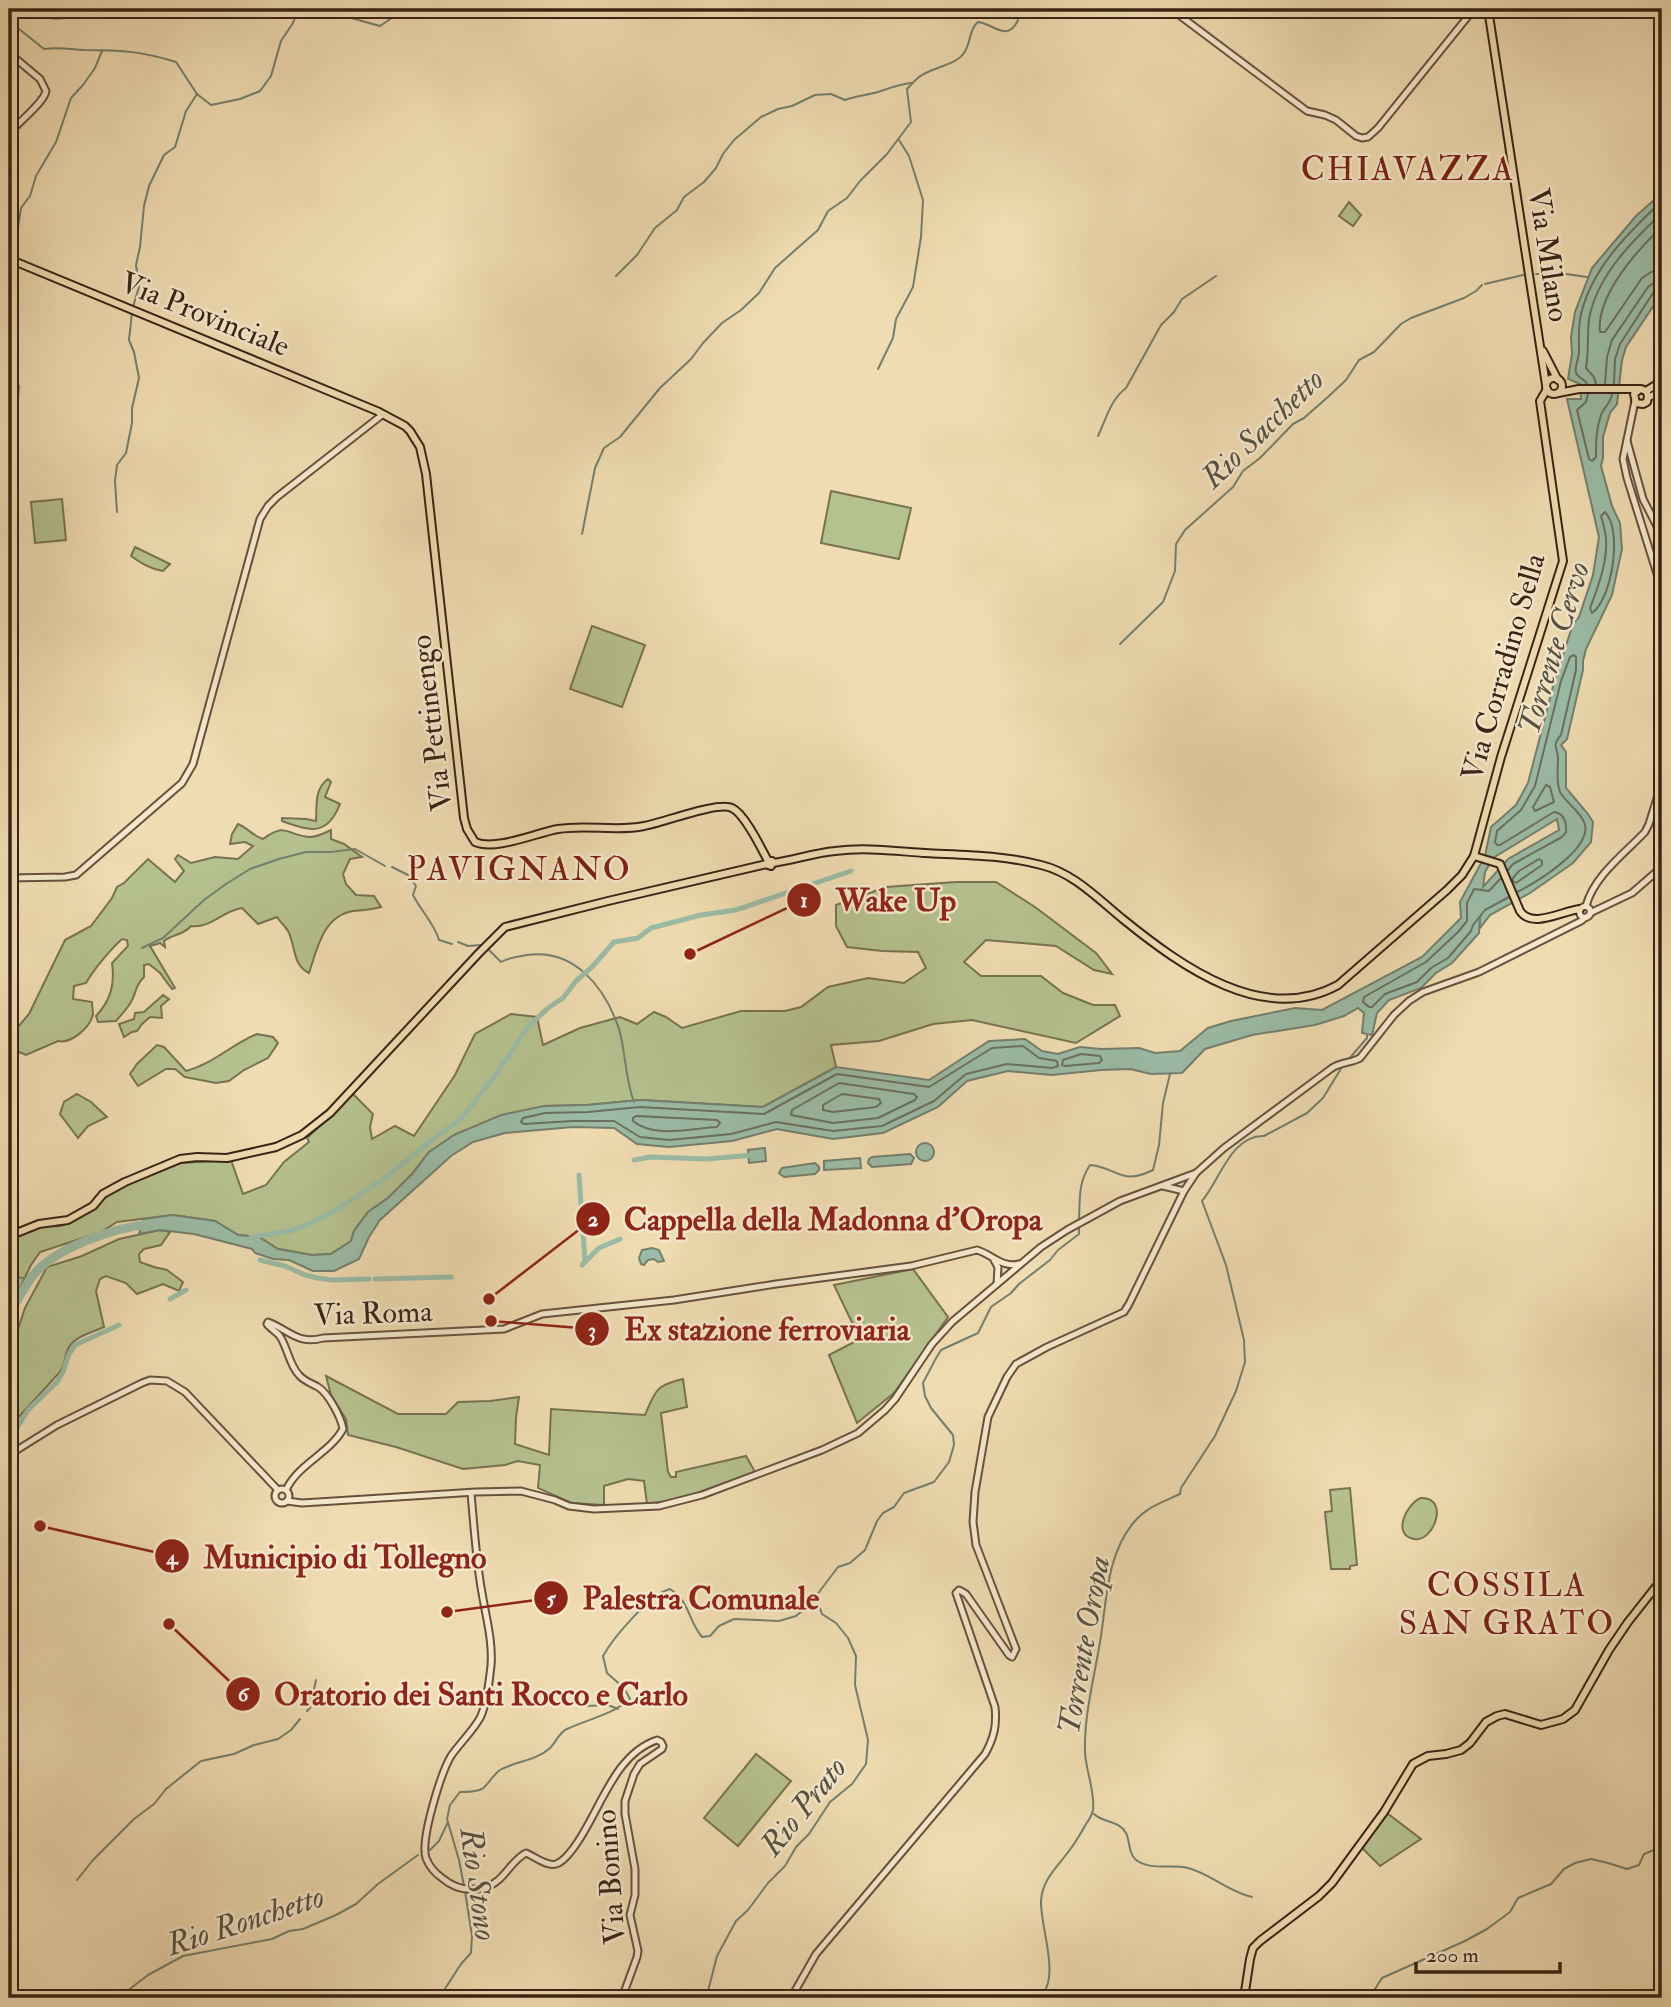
<svg xmlns="http://www.w3.org/2000/svg" width="1671" height="2007" font-family="'IM FELL Double Pica',serif">
<rect width="100%" height="100%" fill="#f0dcb2"/>
<filter id="stains"><feTurbulence type="fractalNoise" baseFrequency=".00286" numOctaves="4"/><feColorMatrix values="0 0 0 0 .2 0 0 0 0 .09 0 0 0 0 .02 0 0 0 .5 -.17"/></filter>
<radialGradient id="worn" r=".72"><stop offset=".6" stop-color="#630" stop-opacity="0"/><stop offset="1" stop-color="#630" stop-opacity=".3"/></radialGradient>
<g fill="#b5c18f" stroke="#777252" stroke-width="2">
<path d="M1349,202L1361,215L1353,226L1339,216Z"/>
<path d="M831,491L911,508L899,559L821,543Z"/>
<path d="M62,499L66,540L35,543L31,502Z"/>
<path d="M135,547L170,564L163,571C150,569 141,563 131,556Z"/>
<path d="M592,626L645,645L622,707L570,689Z"/>
<path d="M328,779L331,782L325,797L340,804C327,837 310,831 282,821V818L306,819L316,821C317,806 314,789 328,779Z"/>
<path d="M238,824C248,828 253,836 263,839C288,821 286,836 310,837C317,837 325,833 331,830V839L344,844L362,857L350,859L343,874L346,884L356,895L374,896L381,907C371,910 363,910 353,911C323,916 317,949 309,973C292,965 296,946 288,931C286,927 280,922 277,917L258,924L242,908C224,910 210,929 191,926C182,936 173,934 164,941L165,947L160,943L150,946L175,988L172,989L160,973L149,964L144,965V977C134,987 137,992 131,1002C127,1009 121,1015 116,1021L98,1022L96,1016C111,1000 115,984 112,963L128,946L127,940L122,939C110,950 94,969 86,983L74,986L73,999L92,1002C92,1004 93,1013 93,1014C90,1028 71,1044 58,1041L26,1055L14,1050L12,1034L29,1014L65,940L91,926L112,898L117,887L124,883L148,859L175,882L184,871L175,859L178,855L191,863L215,857L238,859L253,846L245,842L230,844L232,834Z"/>
<path d="M956,882H996L1035,907L1096,953L1112,974L1094,970L1056,946L986,940L964,962L981,976H1041L1063,993L1093,1005H1115L1120,1016L1076,1043L972,1020L933,1024L879,1041L831,1045L836,1067L763,1107L640,1100L587,1105L544,1106L429,1152L412,1174L388,1198L368,1212L354,1231L351,1241L331,1254L312,1255L278,1249L259,1237L238,1235L215,1221L173,1215L117,1222L101,1232L40,1252L31,1265L9,1310V1239L39,1227L60,1226L70,1223L95,1208L106,1196L126,1185L181,1163L231,1160L243,1194L266,1185L284,1162L309,1142L307,1138L353,1094L373,1114L370,1127L372,1139L395,1126L414,1136L455,1075L475,1034L511,1014L537,1017L543,1045L580,1028L620,1017L637,1024L654,1012L666,1017L682,1028L741,1011H785L801,1007L828,987L868,978L904,983L926,968L918,952L882,951L847,947L836,926V905L886,887Z"/>
<path d="M163,995L169,999L161,1006L162,1018L150,1017L142,1024L137,1031L132,1032L124,1037L119,1024L134,1019L135,1013L144,1012Z"/>
<path d="M257,1034L273,1037L278,1043L268,1058L244,1070L229,1081L216,1083L185,1077L175,1069H166L138,1086L130,1074L137,1064L157,1045L164,1047L186,1071C213,1064 232,1044 257,1034Z"/>
<path d="M77,1094L91,1102L107,1117L88,1126L78,1138L60,1114L64,1102Z"/>
<path d="M160,1230L170,1232L161,1245L144,1249L139,1254L140,1262L154,1267L167,1270L183,1282L179,1291L163,1284L137,1294L126,1283L106,1276L100,1279L96,1291L104,1327C93,1332 73,1337 68,1349C64,1357 67,1361 60,1372L16,1420L9,1400V1356L25,1308L47,1267L82,1256L119,1239Z"/>
<path d="M913,1269L948,1317L894,1393L857,1423L829,1355L860,1339L834,1285Z"/>
<path d="M326,1376L398,1414H446L458,1402L490,1401L519,1397L516,1417L515,1444L549,1455L551,1409L645,1415C655,1391 656,1385 683,1379L687,1407L661,1413L668,1472L671,1477H676V1472L746,1456L755,1472L681,1499L647,1504L644,1481L628,1479L604,1486V1505L571,1503L538,1488L540,1465L518,1461L505,1465L463,1469L396,1447L348,1435L346,1419L331,1395Z"/>
<path d="M1350,1488L1357,1565L1350,1566V1569H1331L1325,1512L1332,1511L1330,1490Z"/>
<path d="M1421,1498C1450,1497 1434,1543 1414,1539C1391,1535 1407,1503 1421,1498Z"/>
<path d="M756,1754L791,1781L738,1846L704,1818Z"/>
<path d="M1387,1813L1421,1839L1380,1866L1362,1848Z"/>
</g>
<g fill="#9bbca7" stroke="#747f6d" stroke-width="2" fill-rule="evenodd">
<path d="M1662,193V293L1626,347L1622,360L1617,404L1610,413L1603,437V458L1601,466L1612,506L1620,523L1622,549L1612,595L1586,649L1583,661V670L1567,739L1561,745L1566,752V788L1588,814L1593,822L1591,842L1573,863L1530,893L1490,915L1480,928V916L1479,933L1452,963L1436,973L1421,988L1389,1000L1377,1013L1372,1035L1362,1033L1364,1013L1358,1008L1344,1016L1315,1025L1252,1035L1205,1049L1182,1073L1151,1074L1130,1069L1101,1070L1052,1075L1008,1071L967,1081L938,1107L883,1133L833,1139L777,1129L732,1141L669,1147L637,1144L614,1128L573,1127L505,1133L473,1142L451,1156L380,1220L369,1237L359,1259L334,1271H313L289,1260L273,1259L255,1253L252,1249L194,1234L160,1230L139,1234L144,1219L173,1215L215,1221L238,1235L259,1237L278,1249L312,1255L331,1254L351,1241L354,1231L368,1212L388,1198L412,1174L429,1152L454,1135L501,1115L544,1106L587,1105L640,1100L763,1107L836,1067L929,1080L989,1041L1025,1039L1042,1051L1058,1054L1080,1047L1101,1049L1139,1048L1155,1053L1180,1051L1208,1028L1231,1021L1295,1008L1322,1010L1422,957L1461,918L1460,902L1485,856L1491,827L1516,805L1528,783L1555,679L1573,624L1579,617L1593,575L1599,537L1567,399H1581L1580,384L1568,379L1572,354L1571,337L1575,312L1592,268L1636,216ZM1557,819L1559,830L1508,859L1483,887L1485,872L1493,858Z"/>
<circle cx="925" cy="1152" r="9"/>
<path d="M765,1148L766,1161L749,1163L748,1150Z"/>
<path d="M910,1154L914,1158L911,1164L872,1167L868,1163L869,1159L872,1157Z"/>
<path d="M860,1158L861,1168L824,1170V1161Z"/>
<path d="M815,1163L819,1167V1170L815,1174L784,1177L779,1173L782,1168Z"/>
<path d="M652,1248L659,1250L664,1261L658,1262L654,1259L648,1260L644,1265L641,1264L639,1258L642,1250Z"/>
</g>
<g fill="none" stroke-linecap="round" stroke-linejoin="round">
<g stroke="#6a705e" stroke-width="2">
<path d="M1662,227C1637,250 1596,296 1600,332H1605L1642,278L1651,272L1662,270"/>
<path d="M1587,384C1585,379 1578,378 1576,373C1574,369 1579,357 1579,352C1579,339 1578,327 1581,314C1592,268 1628,233 1662,201"/>
<path d="M1596,384L1594,377L1586,368C1589,351 1587,335 1589,319C1597,276 1631,242 1662,213"/>
<path d="M1605,384L1607,357L1612,340L1648,287L1655,282L1662,281"/>
<path d="M1614,384L1615,359L1620,344L1653,293L1662,290"/>
<path d="M1588,394L1586,402L1577,410L1589,459L1592,461L1596,457C1596,443 1596,429 1601,415C1604,407 1611,403 1612,394"/>
<path d="M1605,512C1623,530 1612,599 1592,613L1590,608C1598,587 1608,561 1606,538C1605,530 1603,523 1601,516Z"/>
<path d="M1546,785L1550,787L1554,802L1535,811L1533,807Z"/>
<path d="M1539,859L1542,861V865L1516,883L1513,881V878L1519,871Z"/>
<path d="M1508,870L1513,864L1562,837L1566,832C1567,823 1564,813 1554,812L1500,845H1497L1495,842L1497,831L1521,810L1535,786L1561,681L1570,657L1574,655L1576,657V670L1561,735C1551,747 1558,746 1558,759C1558,768 1556,783 1560,792C1566,803 1579,810 1584,822C1595,847 1537,882 1517,892"/>
<path d="M1501,878L1489,891L1474,889L1467,903V921L1458,932L1426,962L1364,997L1363,1002L1369,1007H1372L1385,994L1417,982L1431,968L1448,958L1471,931L1473,925L1485,910L1509,897"/>
<path d="M1023,1046L1039,1058L1057,1061L1058,1066L1052,1068L1007,1064L966,1074L934,1101L882,1126L833,1131L776,1122L731,1134L669,1140L640,1137L614,1121H573L524,1124L521,1122L523,1118L545,1113L588,1112L640,1107L764,1114L837,1074L929,1087L992,1048Z"/>
<path d="M1081,1054L1100,1056L1102,1060L1099,1063L1065,1066L1062,1065L1063,1060Z"/>
<path d="M839,1083L914,1094L917,1097L915,1100L878,1118L833,1123L791,1115L792,1110Z"/>
<path d="M842,1094L879,1099L881,1103L876,1107L833,1112L823,1110V1105Z"/>
<path d="M636,1116L717,1120L720,1123L717,1127C691,1128 655,1139 633,1121V1118Z"/>
</g>
<g stroke="#747f6d" stroke-width="2">
<path d="M313,9L333,18H351L380,26L405,9"/>
<path d="M9,15L14,25L44,49C58,47 69,49 83,50C119,50 141,51 176,62L197,94L211,105L240,99L260,91L271,76L281,41L293,23L298,9H307"/>
<path d="M9,256L15,247L21,208L30,196L36,176L56,142L71,98L83,85L95,68L102,51"/>
<path d="M1536,274H1566L1587,277"/>
<path d="M616,276L637,255L655,228L677,210L684,197L704,182L716,168L723,154L734,140L761,117L778,109L792,106L815,95L831,94L845,100C856,96 867,95 878,92C889,88 900,84 911,83"/>
<path d="M1485,284L1523,275"/>
<path d="M133,307L139,287L136,265L140,247L144,206L149,186L164,155L175,147L186,111L197,94"/>
<path d="M878,369L893,338L896,319L913,287L921,237L923,200L909,156L899,140"/>
<path d="M9,373L19,386L17,412L9,428"/>
<path d="M1098,436C1106,419 1111,399 1126,388L1161,325L1174,312L1182,299L1216,276"/>
<path d="M117,512L115,481L117,465L126,453L132,423V408L139,378L134,352L129,340L132,313"/>
<path d="M582,534L595,468L604,448L620,437L660,388L691,359L703,343L722,323L741,310L759,293L775,268L818,230L828,211L847,198L860,181L887,154L911,122L907,89C911,85 915,80 919,77C932,67 955,66 964,53C971,43 969,29 978,22C994,24 1008,43 1018,20L1016,9"/>
<path d="M1120,644L1163,602L1175,571L1176,544L1185,530L1233,487L1243,471L1260,458L1293,424L1304,418L1329,396L1346,380L1359,360L1374,352L1401,324L1411,318L1464,298L1476,291L1482,285"/>
<path d="M392,867L408,875L416,886L413,895C421,911 434,923 439,940L452,944"/>
<path d="M458,942L468,946L481,945L483,946"/>
<path d="M142,948L163,938L204,900L226,884L250,869L279,859L306,852H331L355,849L385,866"/>
<path d="M488,949L501,962C510,957 517,957 527,955C574,948 605,987 619,1029C626,1053 625,1079 634,1102"/>
<path d="M1348,1060L1367,1038V1034"/>
<path d="M1079,1220C1080,1199 1078,1183 1090,1165C1119,1168 1121,1186 1153,1170L1159,1145L1163,1103L1170,1074"/>
<path d="M9,1274L15,1277L31,1279"/>
<path d="M548,1693L563,1691L573,1695L586,1706L608,1705L618,1709"/>
<path d="M307,1711L310,1708L316,1680"/>
<path d="M1094,1814C1103,1823 1119,1820 1126,1833C1130,1841 1128,1852 1135,1859C1148,1871 1172,1864 1188,1868C1211,1874 1229,1892 1252,1897"/>
<path d="M430,1850L439,1841L448,1822"/>
<path d="M77,1880L93,1860L134,1819L154,1804L166,1789L201,1761L234,1754L254,1745L278,1739L291,1730L300,1719"/>
<path d="M464,1886L459,1860L447,1819L450,1805L460,1792C467,1792 476,1792 482,1789C488,1785 492,1776 500,1770C516,1761 535,1761 549,1749C556,1743 559,1732 567,1729C588,1719 612,1715 630,1699L624,1688L607,1673L603,1656C613,1638 650,1594 670,1589C691,1603 687,1619 702,1637L710,1636L719,1626L734,1619L779,1621L796,1616L810,1604L838,1567L850,1563L865,1550L877,1521L883,1513L894,1507L904,1493L934,1482L949,1462L954,1445L953,1435L931,1408L925,1396L923,1383L935,1360L941,1350L978,1333L991,1307L1011,1293L1019,1284L1050,1260L1058,1250L1079,1234V1225"/>
<path d="M118,1998L148,1975L183,1956L272,1939L289,1931L303,1929L336,1915L356,1904L378,1884L418,1855"/>
<path d="M439,1998L461,1964L471,1953L472,1936L465,1891"/>
<path d="M708,1998V1991L717,1956L736,1921L748,1910L768,1883L785,1866L796,1847L809,1834L830,1802L852,1784L866,1764L868,1740L855,1685L856,1656L848,1638L836,1623L822,1614L816,1597"/>
<path d="M1039,1998C1062,1979 1040,1928 1041,1901C1042,1880 1057,1867 1069,1851C1075,1843 1081,1833 1086,1824C1089,1820 1092,1815 1093,1810C1095,1790 1086,1772 1085,1752C1084,1715 1094,1679 1100,1642C1107,1601 1106,1554 1135,1521C1147,1507 1163,1502 1180,1494L1181,1488L1215,1436L1236,1391L1245,1362L1244,1340L1226,1265L1202,1201C1220,1180 1231,1135 1264,1136L1307,1113L1323,1098L1342,1067"/>
<path d="M1366,1998L1373,1992L1382,1978L1465,1941L1487,1929L1510,1912L1518,1898L1551,1884L1564,1869L1575,1863L1591,1859L1608,1863L1627,1869L1639,1865L1644,1854L1654,1850L1662,1843"/>
</g>
<g stroke="#9bbca7" stroke-width="5">
<path d="M634,1160L650,1157L707,1159L753,1155"/>
<path d="M579,1175L585,1262L582,1265"/>
<path d="M251,1237L291,1231L313,1222L341,1207L385,1178L434,1138L461,1119L500,1069L527,1028L548,1008L563,998L576,981L592,967L614,942L638,938L651,928L701,915L736,910L851,871"/>
<path d="M260,1260L285,1266L305,1275L318,1278L332,1280L369,1279"/>
<path d="M585,1262L599,1248L620,1239"/>
<path d="M375,1279L451,1277"/>
<path d="M170,1299L186,1290"/>
<path d="M9,1441L28,1410L57,1382L63,1372L69,1354L75,1345L119,1325"/>
</g>
<path stroke="#9bbca7" stroke-width="9" d="M9,1314C17,1301 25,1285 35,1273C59,1246 117,1227 151,1224"/>
<defs>
<g id="minor">
<path d="M37,9C52,19 66,15 82,9"/>
<path d="M1171,9L1307,111L1325,115L1336,120L1356,136L1362,138L1368,137L1378,128L1474,9"/>
<path d="M9,53L40,79L46,91C44,103 18,122 9,134"/>
<path d="M1648,398L1662,390"/>
<path d="M1635,401L1623,459L1627,478L1662,590"/>
<path d="M1627,441L1643,499L1662,536"/>
<path d="M9,878L65,877L76,875L182,783L193,764L260,519L268,506L277,497L382,415"/>
<path d="M1586,906C1594,876 1624,854 1645,832L1649,824L1662,782"/>
<circle cx="1585" cy="912" r="5.5"/>
<path d="M1590,913L1632,893L1662,867"/>
<path d="M1163,1186L1184,1191"/>
<path d="M994,1260L998,1267L997,1284"/>
<path d="M9,1455L57,1425L142,1383L150,1380L167,1381L185,1392L278,1490"/>
<circle cx="282" cy="1496" r="7"/>
<path d="M286,1490C298,1464 330,1453 343,1429C341,1417 328,1393 318,1387C311,1383 304,1381 299,1375C288,1363 288,1347 279,1335C275,1331 270,1328 267,1324L268,1322C289,1330 298,1345 323,1338L504,1329L542,1314L674,1300L776,1284L911,1266L977,1250C993,1255 1002,1268 1019,1264"/>
<path d="M471,1493C474,1526 476,1560 482,1593C486,1617 493,1642 491,1666C489,1682 487,1704 480,1718C472,1732 460,1743 451,1756C441,1773 420,1840 426,1858C429,1866 435,1873 442,1878C455,1889 470,1892 486,1887C504,1882 510,1861 526,1853C534,1856 547,1867 556,1864C563,1862 568,1855 572,1850C599,1816 612,1755 657,1740L661,1742L663,1746L662,1749L640,1764L634,1774L625,1801V1814L635,1869V1895L630,1915L638,1951L637,1957L622,1998"/>
<path d="M287,1501L302,1503L476,1492L521,1491L555,1500L569,1506L594,1509L659,1506L702,1495L822,1450L858,1433L885,1410L895,1399L932,1344L952,1322L1041,1247L1067,1230L1120,1201L1196,1173"/>
<path d="M791,1998L816,1954L985,1754C994,1738 997,1725 995,1707L956,1593L959,1590L966,1594L1009,1655L1012,1657L1016,1649L976,1545L973,1522L975,1492L988,1417L1007,1377L1016,1364L1047,1347L1124,1312L1129,1304L1184,1191L1196,1173L1224,1148L1332,1068C1341,1062 1351,1063 1360,1058L1394,1015L1409,1001L1423,992L1479,972L1581,921L1586,917"/>
</g>
<g id="major">
<path d="M1488,9L1546,385"/>
<path d="M9,259L377,411L405,426L410,431L420,447L426,474L464,818L467,829L475,842C496,851 535,833 558,829C587,824 616,832 644,826C662,823 718,801 732,808C745,814 761,848 768,861H772L771,866L768,865V861"/>
<path d="M1543,351L1558,380"/>
<circle cx="1554" cy="386" r="8"/>
<path d="M1646,391L1662,381"/>
<path d="M1558,393L1579,389H1641L1646,391L1648,395L1647,402L1643,404L1636,403L1634,394L1639,390"/>
<path d="M1474,856L1500,864L1520,911C1532,929 1562,911 1580,909"/>
<path d="M773,863C794,860 814,853 835,851C865,847 895,851 925,853C963,855 1004,855 1041,865C1074,873 1098,899 1124,920C1181,966 1263,1026 1338,985L1447,890L1462,875L1474,856L1501,757L1563,561L1540,401L1547,389"/>
<path d="M9,1236L39,1224L68,1220L93,1206L103,1194L125,1182L180,1159L197,1157L227,1158L276,1147L302,1135L330,1113L479,953L505,927L608,901L767,864"/>
<path d="M1244,1998L1250,1959L1253,1948L1260,1941L1319,1896L1332,1883L1384,1812L1413,1764L1428,1756L1446,1754L1461,1750L1470,1743L1486,1722L1497,1716L1505,1714L1541,1725L1563,1719L1575,1710L1609,1650L1628,1622L1662,1579"/>
</g>
</defs>
<use href="#minor" stroke="#67513d" stroke-width="9"/>
<use href="#major" stroke="#392316" stroke-width="10"/>
<use href="#minor" stroke="#f5e8cd" stroke-width="5"/>
<use href="#major" stroke="#f0dcb2" stroke-width="6"/>
</g>
<g text-anchor="middle" stroke-width="5" stroke-linejoin="round" paint-order="stroke">
<g font-size="30" fill="#392316" stroke="#f5e8cd">
<text transform="translate(1549 255) rotate(81)" y="10">Via Milano</text>
<text transform="translate(205 314) rotate(22)" y="10">Via Provinciale</text>
<text transform="translate(1503 667) rotate(-74)" y="10">Via Corradino Sella</text>
<text transform="translate(431 723) rotate(-97)" y="10">Via Pettinengo</text>
<text transform="translate(373 1313) rotate(-2)" y="10">Via Roma</text>
<text transform="translate(610 1877) rotate(-94)" y="10">Via Bonino</text>
</g>
<g font-size="32" font-style="italic" fill="#565142" stroke="#f5e8cd">
<text transform="translate(1262 428) rotate(-44)" y="11">Rio Sacchetto</text>
<text transform="translate(1553 648) rotate(-73)" y="11">Torrente Cervo</text>
<text transform="translate(1083 1645) rotate(-80)" y="11">Torrente Oropa</text>
<text transform="translate(803 1806) rotate(-51)" y="11">Rio Prato</text>
<text transform="translate(479 1884) rotate(82)" y="11">Rio Stono</text>
<text transform="translate(245 1920) rotate(-18)" y="11">Rio Ronchetto</text>
</g>
<g font-size="33" letter-spacing="2" fill="#7a1f14" stroke="#f5e8cd">
<text x="1408" y="180">CHIAVAZZA</text>
<text x="519" y="880">PAVIGNANO</text>
<text x="1507" y="1596">COSSILA<tspan x="1507" dy="38">SAN GRATO</tspan></text>
</g>
</g>
<path fill="none" stroke="#8f2418" stroke-width="2.5" d="M690 954L804 900M489 1299L593 1219M491 1321L592 1329M40 1526L172 1556M447 1612L551 1598M169 1624L243 1694"/>
<g fill="#8f2418" stroke="#f5e8cd" stroke-width="2.5">
<circle cx="690" cy="954" r="7"/>
<circle cx="489" cy="1299" r="7"/>
<circle cx="491" cy="1321" r="7"/>
<circle cx="40" cy="1526" r="7"/>
<circle cx="447" cy="1612" r="7"/>
<circle cx="169" cy="1624" r="7"/>
<circle cx="804" cy="900" r="18"/>
<circle cx="593" cy="1219" r="18"/>
<circle cx="592" cy="1329" r="18"/>
<circle cx="172" cy="1556" r="18"/>
<circle cx="551" cy="1598" r="18"/>
<circle cx="243" cy="1694" r="18"/>
</g>
<g font-size="21" text-anchor="middle" font-weight="bold" fill="#fff">
<text x="804" y="907">1</text>
<text x="593" y="1226">2</text>
<text x="592" y="1337">3</text>
<text x="172" y="1564">4</text>
<text x="551" y="1605">5</text>
<text x="243" y="1701">6</text>
</g>
<g font-size="32" text-anchor="middle" font-weight="bold" fill="#8f2418" stroke="#f5e8cd" stroke-width="5" stroke-linejoin="round" paint-order="stroke">
<text x="896" y="911">Wake Up</text>
<text x="833" y="1230">Cappella della Madonna d'Oropa</text>
<text x="767" y="1340">Ex stazione ferroviaria</text>
<text x="345" y="1568">Municipio di Tollegno</text>
<text x="701" y="1609">Palestra Comunale</text>
<text x="481" y="1705">Oratorio dei Santi Rocco e Carlo</text>
</g>
<rect width="1671" height="2007" fill="none" stroke="#f0dcb2" stroke-width="35"/>
<rect x="10" y="10" width="1650" height="1986" fill="none" stroke="#392316" stroke-width="3.5"/>
<rect x="18" y="18" width="1636" height="1972" fill="none" stroke="#392316" stroke-width="2"/>
<path d="M1416 1962v10h144v-10" fill="none" stroke="#392316" stroke-width="3.5"/>
<text x="1426" y="1962" font-size="21" fill="#392316" stroke="#f5e8cd" stroke-width="5" paint-order="stroke">200 m</text>
<rect width="100%" height="100%" filter="url(#stains)"/>
<rect width="100%" height="100%" fill="url(#worn)"/>
</svg>
